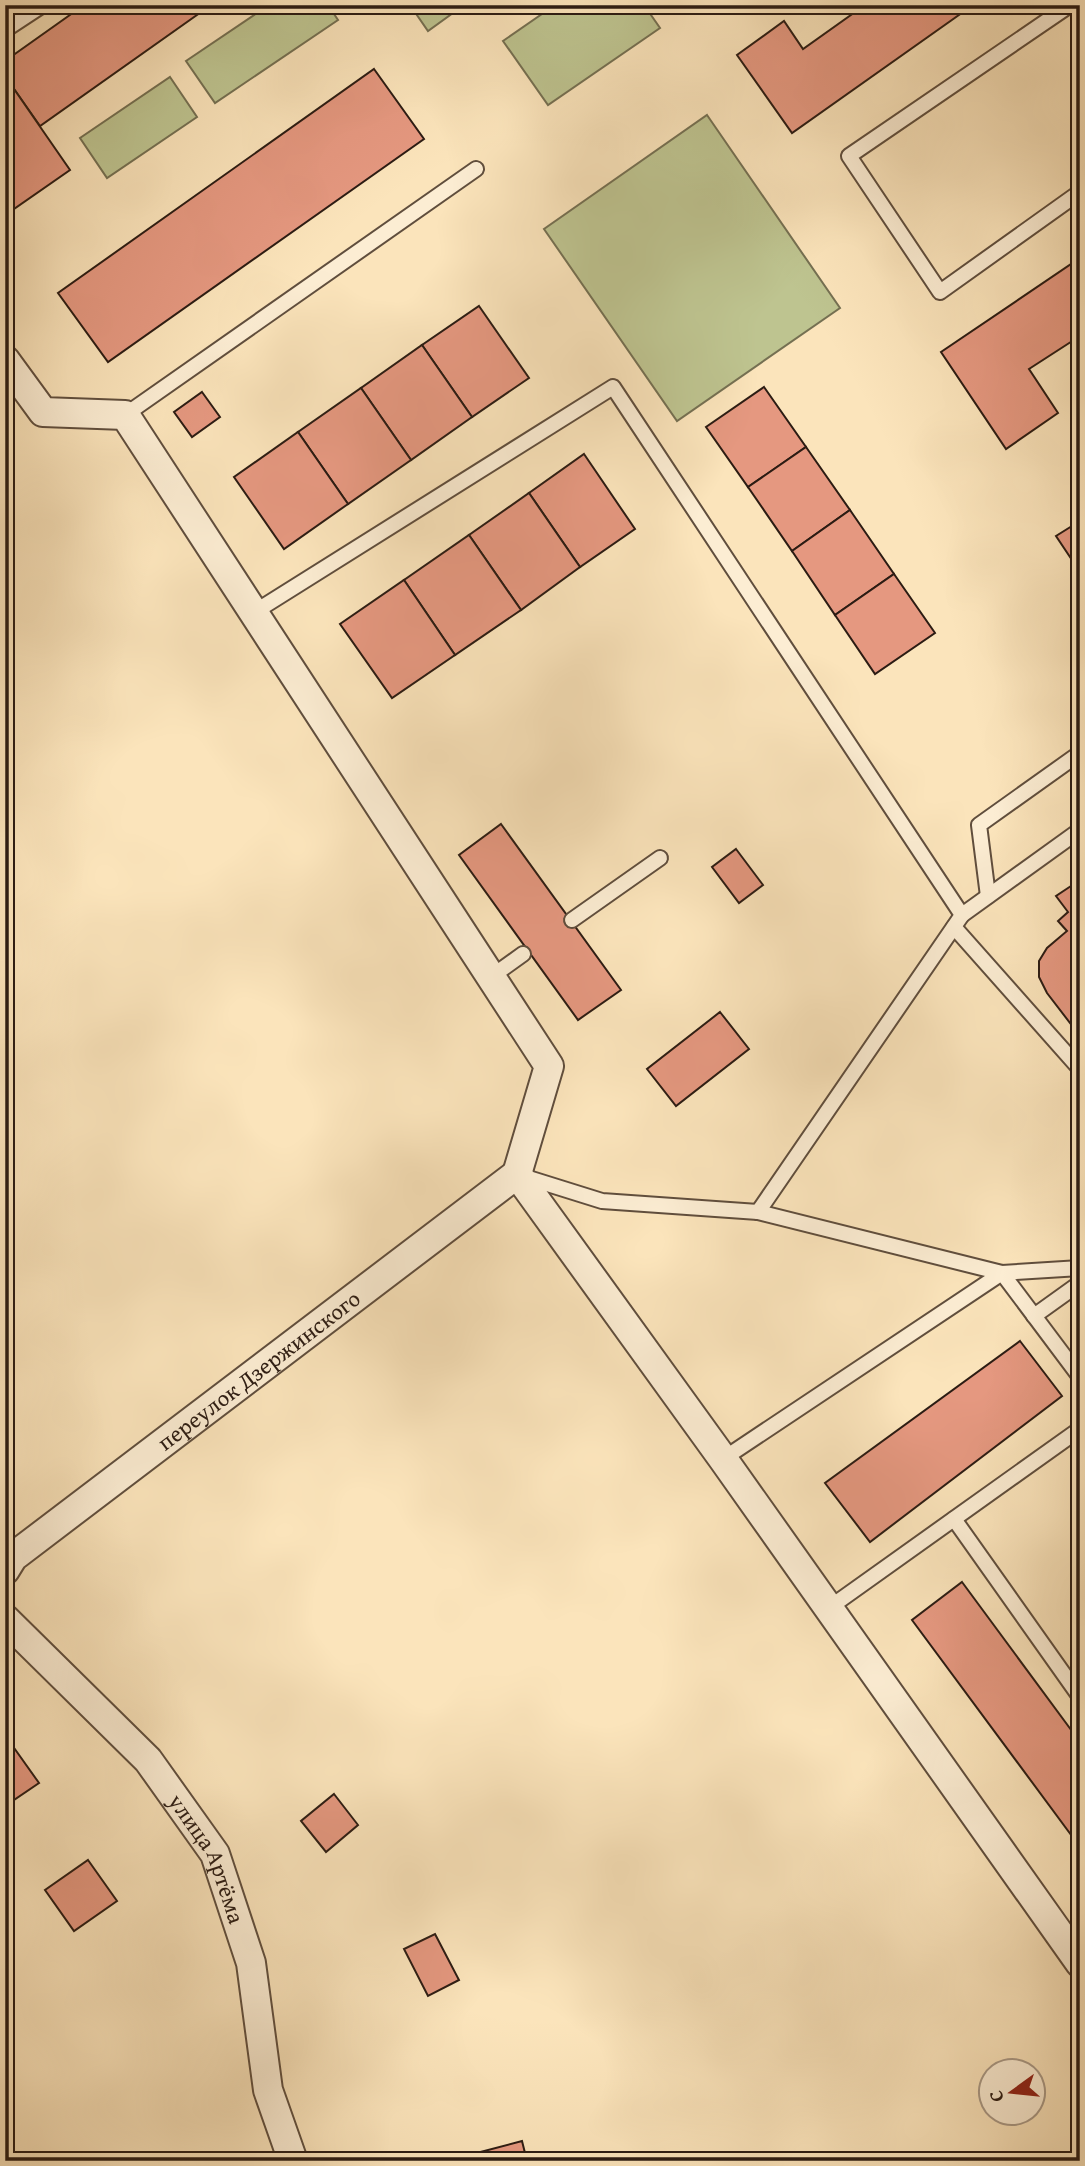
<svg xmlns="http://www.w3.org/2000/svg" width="1085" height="2166" font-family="'Gentium Book Plus',serif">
<rect width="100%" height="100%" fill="#fbe4bb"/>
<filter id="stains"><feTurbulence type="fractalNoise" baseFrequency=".00286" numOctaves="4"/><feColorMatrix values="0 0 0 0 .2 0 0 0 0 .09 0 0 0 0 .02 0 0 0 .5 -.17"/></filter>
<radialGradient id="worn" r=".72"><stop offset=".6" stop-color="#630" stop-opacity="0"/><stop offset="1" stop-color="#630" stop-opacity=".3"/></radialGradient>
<g fill="#bec490" stroke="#757052" stroke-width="2">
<path d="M269,5H328L338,20L215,103L186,61Z"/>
<path d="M410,5H464L428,31Z"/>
<path d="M555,5H644L660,28L548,105L503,41Z"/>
<path d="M170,77L197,117L107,178L80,138Z"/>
<path d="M707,115L840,308L677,421L544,229Z"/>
</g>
<g fill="#e59880" stroke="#2c1c13" stroke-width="2">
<path d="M84,5H211L40,126L5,76V61Z"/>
<path d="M865,5H973L792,133L737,55L784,21L803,49Z"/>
<path d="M374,69L424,139L108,362L58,293Z"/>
<path d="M5,76L70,170L11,211L5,202Z"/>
<path d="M1080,258V336L1029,369L1058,413L1006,449L941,352Z"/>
<path d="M479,306L529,378L472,417L422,345Z"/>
<path d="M422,345L472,417L411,460L361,388Z"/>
<path d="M764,387L806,447L748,487L706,427Z"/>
<path d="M361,388L411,460L348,504L298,432Z"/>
<path d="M202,392L220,417L192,437L174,412Z"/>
<path d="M298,432L348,504L284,549L234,477Z"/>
<path d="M806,447L850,510L792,551L748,487Z"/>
<path d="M584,454L635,529L580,567L529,493Z"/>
<path d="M529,493L580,567L521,610L469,535Z"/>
<path d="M850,510L894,574L835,615L792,551Z"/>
<path d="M1080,521V572L1056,536Z"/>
<path d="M469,535L521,610L455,655L404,580Z"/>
<path d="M894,574L935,633L875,674L835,615Z"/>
<path d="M404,580L455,655L392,698L340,624Z"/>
<path d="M501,824L621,990L578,1020L459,855Z"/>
<path d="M736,849L763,885L739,903L712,867Z"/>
<path d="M1080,880V1036L1047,993L1039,977V961L1047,948L1067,931L1058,921L1068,912L1056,896Z"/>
<path d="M720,1012L749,1049L676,1106L647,1069Z"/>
<path d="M1020,1341L1062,1396L870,1542L825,1483Z"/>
<path d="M962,1582L1080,1742V1847L912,1620Z"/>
<path d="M7,1738L39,1783L5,1806V1739Z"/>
<path d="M334,1794L358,1825L326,1852L301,1821Z"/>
<path d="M88,1860L117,1901L74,1931L45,1890Z"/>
<path d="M435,1934L459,1980L428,1996L404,1949Z"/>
<path d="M522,2141L527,2161H471L469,2155Z"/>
</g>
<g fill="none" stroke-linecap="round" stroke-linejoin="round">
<defs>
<g id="service">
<path d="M1070,5L849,156L940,292L1080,192"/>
<path d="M5,30L43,5"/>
<path d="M125,415L476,169"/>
<path d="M253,613L613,387L962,915L758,1212"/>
<path d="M988,896L979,825L1080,753"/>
<path d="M962,915L1080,830"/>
<path d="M572,920L660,858"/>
<path d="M954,927L1080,1069"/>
<path d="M491,977L523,954"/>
<path d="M522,1176L602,1201L758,1212L1002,1273L1080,1268"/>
<path d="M1034,1316L1080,1283"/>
<path d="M723,1459L1002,1273L1080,1377"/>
<path d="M954,1519L1080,1697"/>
<path d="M829,1608L1080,1429"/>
</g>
<g id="minor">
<path d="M5,360L43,412L125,415L549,1066L517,1174"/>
<path d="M517,1174L723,1459L1080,1963"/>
<path id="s1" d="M5,1570L13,1557L517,1174"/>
<path id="s2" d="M5,1619L148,1760L215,1854L251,1963L268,2090L293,2161"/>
</g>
</defs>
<use href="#service" stroke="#604e3d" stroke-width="18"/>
<use href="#minor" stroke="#604e3d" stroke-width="32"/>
<use href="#service" stroke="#fcedd3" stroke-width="14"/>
<use href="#minor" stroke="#fcedd3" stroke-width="28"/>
</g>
<g text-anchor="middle" stroke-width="6" stroke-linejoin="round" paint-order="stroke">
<g font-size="23" fill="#2c1c13" stroke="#fcedd3">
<text dy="8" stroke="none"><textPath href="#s1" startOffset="324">переулок Дзержинского</textPath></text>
<text dy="8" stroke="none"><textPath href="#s2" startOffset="317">улица Артёма</textPath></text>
</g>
</g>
<rect width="1085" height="2166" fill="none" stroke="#fbe4bb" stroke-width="28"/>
<rect x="7" y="7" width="1071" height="2152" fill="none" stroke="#2c1c13" stroke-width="3.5"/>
<rect x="14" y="14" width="1057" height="2138" fill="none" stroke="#2c1c13" stroke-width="2"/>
<g transform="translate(1012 2092) rotate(255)"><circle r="33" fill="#fcedd3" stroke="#a99986" stroke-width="2"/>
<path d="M0-5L12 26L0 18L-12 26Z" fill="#8f2418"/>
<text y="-10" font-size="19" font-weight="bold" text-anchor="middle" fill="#2c1c13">С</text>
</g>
<rect width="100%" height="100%" filter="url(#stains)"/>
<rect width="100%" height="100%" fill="url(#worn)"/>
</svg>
